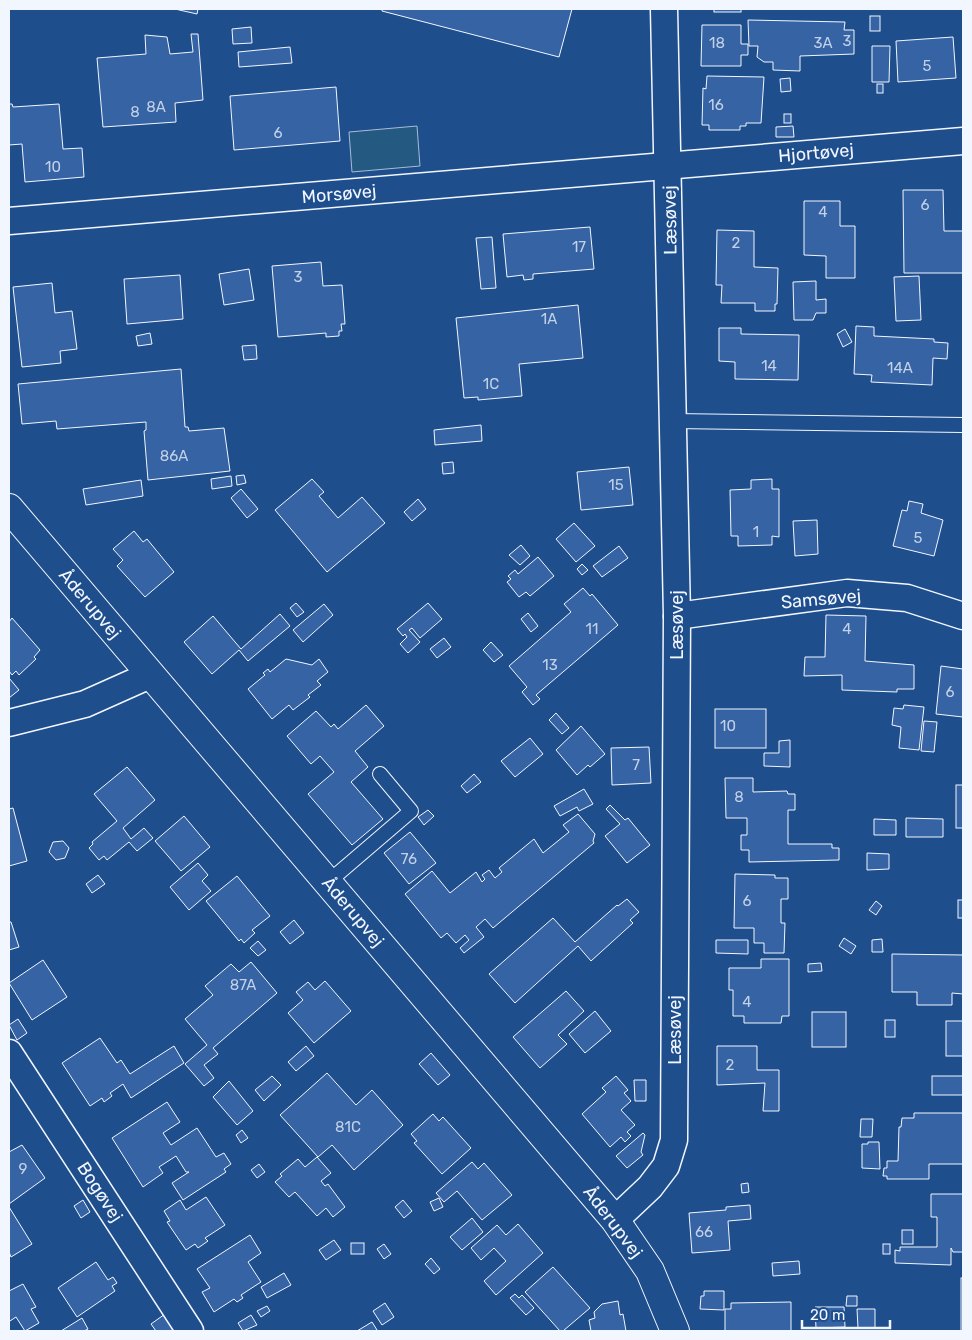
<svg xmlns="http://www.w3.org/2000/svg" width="972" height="1340" font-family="Rubik,sans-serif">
<rect width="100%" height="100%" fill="#1f4e8c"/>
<path fill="#245a82" stroke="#a8bbd7" d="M417,126L420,166L352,172L349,132Z"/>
<g fill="#3563a3" stroke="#f2f6ff">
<path d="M175,9H198L197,14Z"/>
<path d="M382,9H572L559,57L382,11Z"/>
<rect x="714" y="9" width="27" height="3"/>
<rect x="870" y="16" width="10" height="15"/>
<path d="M748,20L845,22L844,30H854V54L800,56V71L773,70V62H764L757,57L758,46H749Z"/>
<path d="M702,25H741V44H748V55H741V66H701Z"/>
<path d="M251,27L252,43L233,44L232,29Z"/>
<path d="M191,34H198L203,100L175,103L176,122L103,127L97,58L146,54L145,35L167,37L170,54L193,52Z"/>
<path d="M953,37L956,78L898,82L896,41Z"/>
<path d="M872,46H890L889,82H872Z"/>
<path d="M290,47L292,63L239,67L238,52Z"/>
<path d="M707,76L764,77L761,123H746V126H740V130H709V125H702L703,88L706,89Z"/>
<path d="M790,78L791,91L781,92L780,79Z"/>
<rect x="877" y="84" width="6" height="9"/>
<path d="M336,87L340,141L234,150L230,96Z"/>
<path d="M9,104H12L13,107L59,104L63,149L82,148L84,177L25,182L22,144L9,145Z"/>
<rect x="784" y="114" width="7" height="9"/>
<path d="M793,126L794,137H776V127Z"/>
<path d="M903,190H943L944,231H963V273H904Z"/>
<path d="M804,201H840V226H855V278H826V256L804,255Z"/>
<path d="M590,227L594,269L533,274V279L524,280L523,275L507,277L503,234Z"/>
<path d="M717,230L754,231V267L778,268L777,304H775V311H755V303H721L722,285H716Z"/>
<path d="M492,237L496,288L481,289L476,238Z"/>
<path d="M321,262L323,286L342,285L345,324H341L342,331H339V336L326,337V333L278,337L272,266Z"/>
<path d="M249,269L254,300L224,305L219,274Z"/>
<path d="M180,275L183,319L127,324L124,279Z"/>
<path d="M919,276L921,320L896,321L894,277Z"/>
<path d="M816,281V300L826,299V313H816L813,320H794L793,282Z"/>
<path d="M52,283L55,313L72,311L77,349L60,351L61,363L22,367L13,287Z"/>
<path d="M578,305L583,358L519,364L522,396L478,400V397L464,398L456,318Z"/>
<path d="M856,326L874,327V336L934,339V342L948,343L947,359L933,358L932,385L871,382L872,375L854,374Z"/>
<path d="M719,328H741V334L799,335L798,380L735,379V362L719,361Z"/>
<path d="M845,329L852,342L843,347L837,334Z"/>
<path d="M150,333L152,344L138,346L136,336Z"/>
<path d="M256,345L257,359L244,360L242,346Z"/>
<path d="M181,369L185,427H188L189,431L224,428L230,471L148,480L144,431L146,430V422L57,429L56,421L22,424L18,384Z"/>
<path d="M481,425L482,441L435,445L434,430Z"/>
<path d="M453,462L454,473L443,474L442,463Z"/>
<path d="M629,467L633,505L581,510L577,472Z"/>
<path d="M244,475L246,483L237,485L236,476Z"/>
<path d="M231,476L232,486L212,489L211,479Z"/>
<path d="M312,479L324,492L319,496L338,518L362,497L385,523L327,572L275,510Z"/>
<path d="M772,479V489H779V537L772,536V545L738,546V536H731L730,490L751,489V480Z"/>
<path d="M141,480L143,496L86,505L83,489Z"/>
<path d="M241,489L258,509L247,518L231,498Z"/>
<path d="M418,499L426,509L412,521L404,512Z"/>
<path d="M909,501L923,504L921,513L943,520L934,556L893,546L902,510L907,511Z"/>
<path d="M817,520L818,554L795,556L793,521Z"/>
<path d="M574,523L595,546L576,562L556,539Z"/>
<path d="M134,531L143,542L147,539L174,572L145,597L117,566L123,560L113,549Z"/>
<path d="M521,545L530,556L520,565L509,555Z"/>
<path d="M619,546L628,558L602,577L593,566Z"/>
<path d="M538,557L554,576L530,596L526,592L519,597L507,582L511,579L508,576L515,570L518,574Z"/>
<path d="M582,564L588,570L582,575L577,569Z"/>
<path d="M583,588L590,596L592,594L618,625L536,695L540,699L533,705L522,692L527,687L509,666L571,612L564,604Z"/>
<path d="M296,603L304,612L297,617L290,608Z"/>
<path d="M428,603L442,619L420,638L412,628L409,630L420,642L408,653L400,644L407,637L405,634L403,636L397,629Z"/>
<path d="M324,604L333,615L303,642L293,630Z"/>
<path d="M528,613L538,626L531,632L521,619Z"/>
<path d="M280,614L290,626L248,661L239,650L212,674L184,642L213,616L241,649Z"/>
<path d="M826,615L866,616L865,661L914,665V689H897V692L842,690V675L804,676L805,657H825Z"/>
<path d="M12,618L40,650L34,657L36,659L19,675L16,671L12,675L9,671V622Z"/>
<path d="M444,638L451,647L437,658L430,649Z"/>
<path d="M491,642L503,655L494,662L483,650Z"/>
<path d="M286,659L312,665L319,659L328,672L317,681L321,685L308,695L310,697L293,710L289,705L272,719L248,689L265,675L263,673L268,669L270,672Z"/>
<path d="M941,666L963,669V717L936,714Z"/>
<path d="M9,678L19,690L9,698Z"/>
<path d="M366,705L384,726L355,751L368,767L351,782L383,819L352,845L308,794L334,772L320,756L311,764L287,736L316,711L331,727L334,724L338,729Z"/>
<path d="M904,705L924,707L919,750L899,748L901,727L892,725L894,708L903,709Z"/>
<rect x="715" y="709" width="51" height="39"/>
<path d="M556,713L569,728L562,734L549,720Z"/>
<path d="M924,721L937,722L934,752L921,751Z"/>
<path d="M581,726L605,754L590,767L588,765L577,775L556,750Z"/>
<path d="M530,738L543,754L515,777L501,761Z"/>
<path d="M790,740V767L764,766V753H779V741Z"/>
<path d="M649,747L651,783L612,785L611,748Z"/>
<path d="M127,767L155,800L123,828L131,839L144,828L153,838L137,851L129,842L107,860L104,856L99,860L89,848L93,844L92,842L117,821L94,794Z"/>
<path d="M474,774L481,782L467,793L461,786Z"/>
<path d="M725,778H753V792L787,791L788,794H795V810H788V844H832V848H839V860L749,862V850H741V835H747V818H726Z"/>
<rect x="956" y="785" width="7" height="43"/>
<path d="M584,789L593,804L579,811L577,807L560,816L554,806Z"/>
<path d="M610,805L625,820L628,818L650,845L627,863L605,836L620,824L606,809Z"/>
<path d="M13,808L27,861L9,866V809Z"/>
<path d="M428,810L434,816L424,825L418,817Z"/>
<path d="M578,814L595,834L593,841L594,843L493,928L485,919L476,927L484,937L464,953L460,948L469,940L465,935L456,943L447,933L441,938L405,894L432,871L450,893L476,872L482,882L485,879L482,875L489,870L495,878L502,872L499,868L534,839L543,853L569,832L563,825Z"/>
<path d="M184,816L210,847L181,871L155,841Z"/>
<path d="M906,818L943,819V837H906Z"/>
<path d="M874,819L896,820V835H874Z"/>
<path d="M410,832L436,863L409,884L384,853Z"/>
<path d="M63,841L69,848L65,858L56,860L49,852L53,842Z"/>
<path d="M867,853L889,854V869L867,870Z"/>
<path d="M198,863L208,875L202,881L211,891L189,910L170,887Z"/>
<path d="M735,874L775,875V878H788V899H781V923H785L784,953H764V943H754V928H734Z"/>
<path d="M98,875L105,884L92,893L86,884Z"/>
<path d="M237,876L270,916L252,930L255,933L244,943L241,939L239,941L206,901Z"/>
<path d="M627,899L639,912L630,920L633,923L591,961L578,946L515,1003L489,974L553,918L575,942L617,905L618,906Z"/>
<rect x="958" y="900" width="5" height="18"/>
<path d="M876,901L882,906L876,915L869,910Z"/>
<path d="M294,920L304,933L290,944L280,932Z"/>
<path d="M9,922H11L19,947L9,950Z"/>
<path d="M844,938L856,946L851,954L839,946Z"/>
<path d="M882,939L883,952H872V940Z"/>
<path d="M716,940H748V954L716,953Z"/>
<path d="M258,941L266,950L258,956L250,948Z"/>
<path d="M892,954L963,955V994L952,993V1005H917V992H892Z"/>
<path d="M761,959H789V1016H782L781,1023H744V1016H733V990H729V968H761Z"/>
<path d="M43,960L67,997L32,1020L9,983Z"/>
<path d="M251,962L277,993L213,1048L218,1054L204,1065L214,1078L204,1086L185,1064L207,1045L185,1019L213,995L205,986L231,964L239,972Z"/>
<path d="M821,963L822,971L808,972V964Z"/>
<path d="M325,981L351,1011L314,1043L288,1013L303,1000L296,992L308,982L315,990Z"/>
<path d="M566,991L584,1011L558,1035L567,1044L540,1068L513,1037Z"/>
<path d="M595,1011L611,1031L585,1053L569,1034Z"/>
<rect x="812" y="1012" width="34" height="35"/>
<path d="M18,1019L27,1033L17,1040L9,1025Z"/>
<rect x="885" y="1020" width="10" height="17"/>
<rect x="946" y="1021" width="17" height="35"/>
<path d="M100,1038L117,1063L121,1060L130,1074L174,1046L184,1063L131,1098L123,1084L110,1093L112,1096L104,1102L102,1098L90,1106L62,1063Z"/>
<path d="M306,1046L314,1056L296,1071L288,1062Z"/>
<path d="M717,1046H757V1070H779V1111H763L765,1083L717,1085Z"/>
<path d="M431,1053L450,1075L438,1085L419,1064Z"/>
<path d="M327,1073L356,1105L372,1090L403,1125L354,1170L332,1145L318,1157L280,1115Z"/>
<path d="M272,1076L281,1085L264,1101L255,1090Z"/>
<path d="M616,1076L628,1090L624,1093L631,1101L621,1110L635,1125L627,1132L631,1136L625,1142L621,1137L610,1147L582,1114L606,1092L602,1088Z"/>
<rect x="932" y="1076" width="31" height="19"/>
<path d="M634,1080H646V1101H635Z"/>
<path d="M229,1081L253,1111L237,1125L213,1097Z"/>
<path d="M167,1102L180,1122L163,1133L171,1145L197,1128L216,1157L224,1153L231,1164L224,1169L226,1172L183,1200L172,1183L189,1172H186L176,1156L159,1167L163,1173L143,1187L112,1138Z"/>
<path d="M914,1113H963V1164H929V1179H887V1176H883L884,1168H887V1161H898L899,1127H901L902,1118H914Z"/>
<path d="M433,1114L439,1121L443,1117L471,1148L442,1174L414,1143L417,1141L411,1134Z"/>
<path d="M861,1119H873L872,1137H860Z"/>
<path d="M242,1130L248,1138L241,1143L236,1135Z"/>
<path d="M643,1133L645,1135L641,1152L643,1155L627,1168L616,1156Z"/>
<path d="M868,1142H879L880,1169L862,1168V1144H868Z"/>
<path d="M22,1145L45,1178L9,1204V1152Z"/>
<path d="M317,1157L331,1173L321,1181L325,1186L328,1184L345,1207L333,1217L326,1208L317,1216L295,1192L289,1197L275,1182L282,1176L280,1174L298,1159L305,1167Z"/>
<path d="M472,1162L478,1169L484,1163L512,1195L482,1220L457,1191L444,1202L436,1193Z"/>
<path d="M259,1164L265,1172L257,1178L251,1170Z"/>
<path d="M748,1183L749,1192L742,1193L741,1184Z"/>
<path d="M931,1194H963V1252H953L951,1248V1265L895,1263V1250L900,1251V1247H937V1217H931Z"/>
<path d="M206,1197L225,1225L205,1238L208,1241L198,1248L195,1244L186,1250L167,1222L170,1221L164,1211L180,1200L186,1210Z"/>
<path d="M439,1198L443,1207L434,1211L430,1202Z"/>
<path d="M83,1200L90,1212L81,1218L74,1206Z"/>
<path d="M403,1200L412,1211L404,1218L395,1207Z"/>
<path d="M750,1205L751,1219L728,1221L730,1250L692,1253L689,1213L726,1210V1207Z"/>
<path d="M9,1207L32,1244L11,1257L9,1252Z"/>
<path d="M472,1218L483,1232L462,1250L450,1237Z"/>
<path d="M518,1224L543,1253L496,1295L484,1281L506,1261L494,1248L481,1260L471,1248L497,1225L506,1235Z"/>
<rect x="902" y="1230" width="11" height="14"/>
<path d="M250,1235L261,1253L248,1262L261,1282L241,1295L243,1298L237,1302L234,1299L214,1312L202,1292L210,1288L197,1269Z"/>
<path d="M334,1240L341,1250L326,1260L319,1250Z"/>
<rect x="351" y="1243" width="13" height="11"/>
<path d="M384,1244L391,1254L384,1259L377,1249Z"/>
<rect x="883" y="1244" width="7" height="10"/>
<path d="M431,1258L440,1269L434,1274L425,1264Z"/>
<path d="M799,1261L800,1274L773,1276L772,1263Z"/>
<path d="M96,1262L108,1280L113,1277L117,1283L112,1286L115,1291L77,1317L58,1288Z"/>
<path d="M553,1267L590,1308L563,1331H560L525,1292Z"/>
<path d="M284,1273L291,1285L267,1298L261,1287Z"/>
<rect x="961" y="1278" width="2" height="53"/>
<path d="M23,1284L36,1307L31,1309L39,1323L25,1331L16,1317L10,1321L9,1319V1291Z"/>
<path d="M704,1291H724V1310L700,1309L701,1296H704Z"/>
<path d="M515,1294L519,1298L522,1295L534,1308L526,1315L510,1298Z"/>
<path d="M847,1296H857V1306H846Z"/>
<path d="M618,1301L620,1315L623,1314L626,1331H591L589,1320L595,1318L594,1312L602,1304Z"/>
<path d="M791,1302V1331H725V1309H731V1303Z"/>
<path d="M385,1303L394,1317L382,1325L373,1311Z"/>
<path d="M267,1306L270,1311L261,1317L257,1311Z"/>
<path d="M815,1307H844L845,1327L816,1328Z"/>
<path d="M857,1309H875V1328H858Z"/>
<path d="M165,1314L177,1331H156L151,1324Z"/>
<path d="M251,1315L257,1325L243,1331L238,1323Z"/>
<path d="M82,1318L88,1329L84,1331H61Z"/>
<path d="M372,1322L377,1330L375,1331H357Z"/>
</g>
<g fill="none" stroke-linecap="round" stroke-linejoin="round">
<defs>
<g id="lane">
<path d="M673,421L963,425"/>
<path d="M327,883L411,811L380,774"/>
</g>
<g id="street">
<path d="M9,221L963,141"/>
<path d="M677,616L847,593L907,598L963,616"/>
<path d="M9,723L85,704L150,675"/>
<path d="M9,1053L190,1331"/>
<path d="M615,1220L650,1187L666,1166L674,1140L677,616L664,9"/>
</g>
<path id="secondary" d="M9,508L615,1220L650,1271L675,1331"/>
</defs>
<use href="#lane" stroke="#f2f6ff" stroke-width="16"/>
<use href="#street" stroke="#f2f6ff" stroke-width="29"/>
<use href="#secondary" stroke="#f2f6ff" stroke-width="30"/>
<use href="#lane" stroke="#1f4e8c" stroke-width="14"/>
<use href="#street" stroke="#1f4e8c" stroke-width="26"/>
<use href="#secondary" stroke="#1f4e8c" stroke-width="28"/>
</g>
<g text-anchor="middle" stroke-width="4" stroke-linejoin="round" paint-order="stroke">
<g font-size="15" fill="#c3d1e8">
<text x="847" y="46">3</text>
<text x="717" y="48">18</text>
<text x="823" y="48">3A</text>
<text x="927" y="71">5</text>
<text x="716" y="110">16</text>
<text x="156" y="112">8A</text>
<text x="135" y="117">8</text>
<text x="278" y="138">6</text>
<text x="53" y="172">10</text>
<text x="925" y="210">6</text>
<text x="823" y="217">4</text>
<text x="736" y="248">2</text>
<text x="579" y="252">17</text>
<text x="298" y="282">3</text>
<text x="549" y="324">1A</text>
<text x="769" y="371">14</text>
<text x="900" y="373">14A</text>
<text x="491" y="389">1C</text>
<text x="174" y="461">86A</text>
<text x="616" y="490">15</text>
<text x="756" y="537">1</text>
<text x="918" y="543">5</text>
<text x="592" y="634">11</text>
<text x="847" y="634">4</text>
<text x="550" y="670">13</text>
<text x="950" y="697">6</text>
<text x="728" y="731">10</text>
<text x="636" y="770">7</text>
<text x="739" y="802">8</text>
<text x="409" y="864">76</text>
<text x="747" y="906">6</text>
<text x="243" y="990">87A</text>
<text x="747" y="1007">4</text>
<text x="730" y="1070">2</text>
<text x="348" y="1132">81C</text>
<text x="23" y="1174">9</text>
<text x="704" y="1237">66</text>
</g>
<g font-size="18" fill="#f2f6ff" stroke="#1f4e8c">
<text transform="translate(816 153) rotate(-5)" y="6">Hjortøvej</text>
<text transform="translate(339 194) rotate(-5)" y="6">Morsøvej</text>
<text transform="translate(670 220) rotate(-91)" y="6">Læsøvej</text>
<text transform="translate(821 599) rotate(-5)" y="6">Samsøvej</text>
<text transform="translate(90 604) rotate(50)" y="6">Åderupvej</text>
<text transform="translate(677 625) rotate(-90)" y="6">Læsøvej</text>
<text transform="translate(353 912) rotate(50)" y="6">Åderupvej</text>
<text transform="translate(675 1030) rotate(-90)" y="6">Læsøvej</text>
<text transform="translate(100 1192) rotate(57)" y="6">Bogøvej</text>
<text transform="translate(613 1222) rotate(53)" y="6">Åderupvej</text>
</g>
</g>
<rect width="972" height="1340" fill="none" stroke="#f2f6ff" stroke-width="20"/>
<path d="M802 1320v8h88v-8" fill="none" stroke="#f2f6ff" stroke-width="2.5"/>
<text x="810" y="1320" font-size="15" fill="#f2f6ff" stroke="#1f4e8c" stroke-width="4" paint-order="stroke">20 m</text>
</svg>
